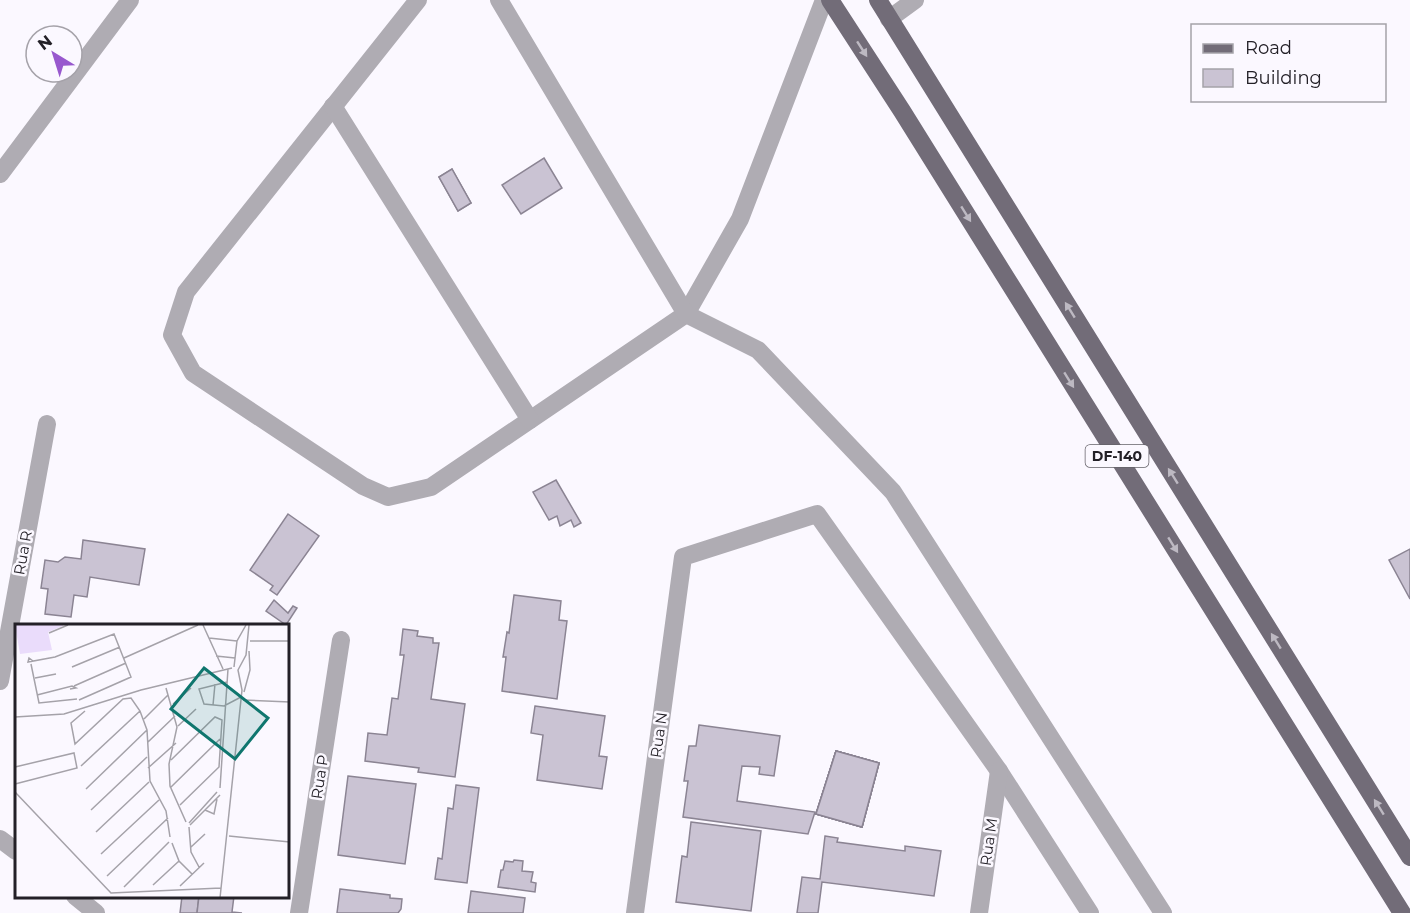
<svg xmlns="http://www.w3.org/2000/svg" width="1410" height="913" viewBox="0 0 1410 913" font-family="Montserrat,sans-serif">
<rect width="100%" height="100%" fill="#fbf8ff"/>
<g fill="#cac3d3" stroke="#8b8493" stroke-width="1.5">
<polygon points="544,158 562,188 521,214 502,185"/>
<polygon points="452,169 471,203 458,211 439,177"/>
<polygon points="452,169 471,203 458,211 439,177"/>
<polygon points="556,480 581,523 574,527 571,520 560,526 557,516 549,520 533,492"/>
<polygon points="288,514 319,536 277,595 270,590 273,586 250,570"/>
<polygon points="83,540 145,549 139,585 90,577 87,597 74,595 71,617 45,614 48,589 41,588 45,560 58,562 65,557 81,559"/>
<polygon points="1410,549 1410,599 1389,560"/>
<polygon points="514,595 561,601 559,620 567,621 557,699 502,691 506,657 503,657 507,632 509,633"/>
<polygon points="274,600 288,613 293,606 297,608 286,625 266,611"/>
<polygon points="403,629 418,631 417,636 433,638 433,643 439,643 431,699 465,704 455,777 418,772 419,768 365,761 368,733 387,735 392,698 398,699 404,655 400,655"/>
<polygon points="535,706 605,716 599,756 607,757 602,789 537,780 543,735 531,733"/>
<polygon points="699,725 780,736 774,776 759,774 760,767 742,766 737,801 815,812 808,834 683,817 688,781 684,781 689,746 696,746"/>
<polygon points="836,751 879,763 862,827 816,814"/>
<polygon points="836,751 879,763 862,827 816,814"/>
<polygon points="836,751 879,763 862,827 816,814"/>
<polygon points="836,751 879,763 862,827 816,814"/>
<polygon points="836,751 879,763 862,827 816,814"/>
<polygon points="348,776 416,784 405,864 338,855"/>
<polygon points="456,785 479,788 467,883 435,879 438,858 442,859 448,808 453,809"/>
<polygon points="691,822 761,831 751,911 676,902 682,856 687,857"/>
<polygon points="825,836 838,838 837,842 905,851 905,846 941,851 934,896 822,882 818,913 797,913 802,877 820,879"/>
<polygon points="514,860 523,861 522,871 533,872 531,882 536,883 535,892 498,887 501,870 503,870 505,861 513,862"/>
<polygon points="340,889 390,895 390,898 402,899 401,909 398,913 337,913"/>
<polygon points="471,891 525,898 523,913 468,913"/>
<polygon points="182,896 199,896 197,913 180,913"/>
<polygon points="199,896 234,896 232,912 242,913 197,913"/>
</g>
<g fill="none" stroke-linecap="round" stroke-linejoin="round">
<g stroke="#afacb3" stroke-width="18">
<polyline points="418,0 186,292 172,335 193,373 363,486 388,497 431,487 686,314 740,219 824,0"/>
<polyline points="499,0 686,314 758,350 893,492 1163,913"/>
<polyline points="889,19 915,0"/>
<polyline points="333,106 530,420"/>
<polyline points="0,174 130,0"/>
<polyline points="0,681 47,424"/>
<polyline points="0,839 16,851"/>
<polyline points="75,896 96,913"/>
<polyline points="299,913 341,640"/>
<polyline points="635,913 683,557 817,514 999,771 1090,913"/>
<polyline points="979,913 999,771"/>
</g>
<g stroke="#726c78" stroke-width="18">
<polyline points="830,0 902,111 1402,913"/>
<polyline points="878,0 1410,857"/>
</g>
</g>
<defs><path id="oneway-solid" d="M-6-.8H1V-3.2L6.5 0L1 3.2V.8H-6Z" transform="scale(1.5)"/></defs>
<g fill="#bdb9c2">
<use href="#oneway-solid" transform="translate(862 49) rotate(57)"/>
<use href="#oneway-solid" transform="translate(966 214) rotate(58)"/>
<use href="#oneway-solid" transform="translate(1070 310) rotate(-122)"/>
<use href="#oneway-solid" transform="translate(1069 380) rotate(58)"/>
<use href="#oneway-solid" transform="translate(1173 476) rotate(-122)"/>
<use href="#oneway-solid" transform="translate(1173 545) rotate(58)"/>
<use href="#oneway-solid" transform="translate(1276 641) rotate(-122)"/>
<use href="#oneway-solid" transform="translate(1379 807) rotate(-122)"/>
</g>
<g text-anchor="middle" stroke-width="5" stroke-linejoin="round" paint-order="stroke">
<rect fill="#fbf8ff" stroke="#646168" stroke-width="1.5" x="1085.5" y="445" width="63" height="22" rx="4.5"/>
<g font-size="14" font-weight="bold" fill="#232027">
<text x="1117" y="461">DF-140</text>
</g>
<g font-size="15" fill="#232027" stroke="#fbf8ff">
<text transform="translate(23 553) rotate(-80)" y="5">Rua R</text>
<text transform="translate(659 735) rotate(-82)" y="5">Rua N</text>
<text transform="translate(320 777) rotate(-81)" y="5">Rua P</text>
<text transform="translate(989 842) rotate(-82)" y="5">Rua M</text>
</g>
</g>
<g transform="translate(15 624)">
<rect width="274" height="274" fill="#fbf8ff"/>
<path d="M 0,1 L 48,1 L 48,2 L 33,8 L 37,26 L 5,30 Z" fill="#eadcfb"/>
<path fill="none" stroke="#a5a2a9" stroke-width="1.5" d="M 188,1 L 208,45M 34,9 L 53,1M 194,14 L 222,17M 235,17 L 275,17M 201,32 L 220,34M 109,34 L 183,1M 18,37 L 14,34 L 13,38 L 40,33 L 99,10 L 116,53 L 64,76M 16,40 L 24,79 L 62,75M 57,43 L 105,23M 219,43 L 222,17 L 231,1M 20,54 L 41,50M 212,58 L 184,65 L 189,80 L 209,82 L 226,73M 59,62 L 111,39M 151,64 L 162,103 L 154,140 L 155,162 L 171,198M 229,68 L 235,46 L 234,27M 22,71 L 57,62 L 61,64 L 55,65M 228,76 L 275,78M 158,80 L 176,64M 198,81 L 200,60M 70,87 L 56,99 L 60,120 L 108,75 L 116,74 L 125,87 L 132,106 L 135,157 L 151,187 L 155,213M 0,93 L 49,90 L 126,66 L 217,44M 129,95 L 153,71M 163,102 L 181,85M 133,118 L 160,92M 156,136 L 200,93 L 207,96 L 204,143 L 165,181M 66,142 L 125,87M 0,143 L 59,129 L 62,144 L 0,160M 133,144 L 161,119M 155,164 L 205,115M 205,164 L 213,45M 71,165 L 132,106M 0,168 L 96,269 L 206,264M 76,186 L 132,133M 190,186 L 199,190 L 202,175M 174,199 L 202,168M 175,201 L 205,171M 174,203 L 176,228 L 184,243M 81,208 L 134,158M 214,212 L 275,218M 157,219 L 164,237 L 177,250M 176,223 L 190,210M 86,230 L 144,176M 92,252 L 153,194M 138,261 L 164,237M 165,262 L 189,239M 109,263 L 154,218M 205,274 L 227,66 L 223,46 L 231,31 L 234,1"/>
<path fill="#0f766e" fill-opacity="0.15" stroke="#0f766e" stroke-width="3" d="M 189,44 L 253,94 L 220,135 L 156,85 Z"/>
<rect width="274" height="274" fill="none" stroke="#232027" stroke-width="3"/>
</g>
<rect x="1191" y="24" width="195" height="78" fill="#fbf8ff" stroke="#a5a2a9" stroke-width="1.5"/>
<rect x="1203" y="44" width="30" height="9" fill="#726c78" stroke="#a5a2a9" stroke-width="1.5"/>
<text x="1245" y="54" font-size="18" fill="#232027">Road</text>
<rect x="1203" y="69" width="30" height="18" fill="#cac3d3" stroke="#a5a2a9" stroke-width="1.5"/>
<text x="1245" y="84" font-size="18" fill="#232027">Building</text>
<g transform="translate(54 54) rotate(322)"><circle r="28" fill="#fbf8ff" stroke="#a5a2a9" stroke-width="1.5"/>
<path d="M0-4.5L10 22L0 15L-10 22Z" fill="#9858ce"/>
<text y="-9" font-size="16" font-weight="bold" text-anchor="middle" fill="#232027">N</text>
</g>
</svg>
